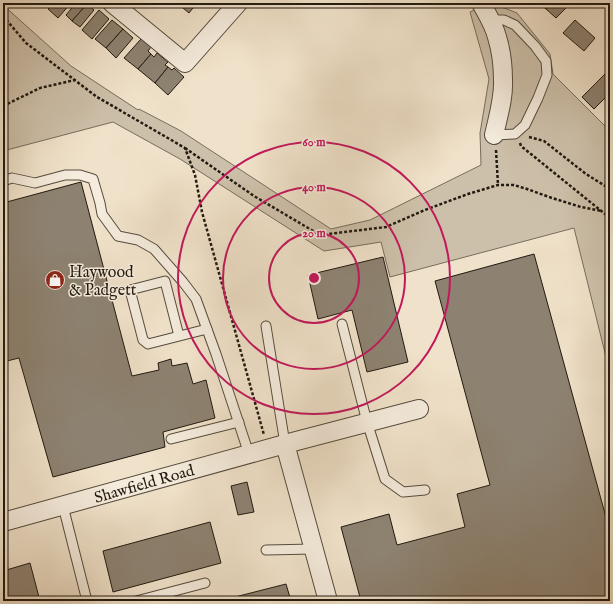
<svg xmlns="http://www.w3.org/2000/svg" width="613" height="604" viewBox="0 0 613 604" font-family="'IM FELL English',serif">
<rect width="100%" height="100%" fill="#f0e2ca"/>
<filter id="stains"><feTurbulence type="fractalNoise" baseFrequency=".005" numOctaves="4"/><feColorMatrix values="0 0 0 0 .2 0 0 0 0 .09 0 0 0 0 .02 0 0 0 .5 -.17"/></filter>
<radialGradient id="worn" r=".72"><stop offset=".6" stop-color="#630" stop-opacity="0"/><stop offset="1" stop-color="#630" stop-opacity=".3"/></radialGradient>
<polygon fill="#cdc0aa" stroke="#776d5d" points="490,3 492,3 517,13 550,54 553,74 610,131 610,373 574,228 390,277 381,242 324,251 180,159 113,122 3,151 3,5 71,66 138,110 139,109 181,131 331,229 370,220 481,165 480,133 489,79 470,12"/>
<g fill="#8d8271" stroke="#211a10">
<polygon points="53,3 71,3 58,18 48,9"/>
<polygon points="76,3 86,3 87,4 72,21 66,15"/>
<polygon points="177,3 197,3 189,13"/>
<polygon points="539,3 552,3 546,9"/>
<polygon points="552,3 565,3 568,6 556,18 546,9"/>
<polygon points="87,4 94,10 80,27 72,21"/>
<polygon points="99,10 109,19 92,39 82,30"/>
<polygon points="112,20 123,29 106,48 95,39"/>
<polygon points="575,20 595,38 584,51 563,33"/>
<polygon points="123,29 133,38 116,58 106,48"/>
<polygon points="141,39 151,47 148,51 151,54 138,69 124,58"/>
<polygon points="157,53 168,62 165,65 168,67 155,83 138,69 151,54 154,57"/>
<polygon points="168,67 172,70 174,68 184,77 168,95 155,83"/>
<polygon points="610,69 610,93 594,109 582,97"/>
<polygon points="81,182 132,376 159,370 158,363 171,359 172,366 187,363 193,384 206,380 215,418 163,432 165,447 53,477 19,358 3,362 3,203"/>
<polygon points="534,254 610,532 610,601 361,601 341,527 389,514 397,545 465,527 457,494 490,485 435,281"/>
<polygon points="383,257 408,362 367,372 352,310 318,319 308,275"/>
<polygon points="247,482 254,512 238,515 231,486"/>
<polygon points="210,522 221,563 113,592 103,551"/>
<polygon points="30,563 40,601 3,601 3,571"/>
<polygon points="286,584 291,601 232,601 231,598"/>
</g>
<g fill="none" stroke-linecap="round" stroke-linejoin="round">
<defs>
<g id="service">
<polyline points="490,20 504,20 515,25 535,46 546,61 547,75 538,98 525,125 515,134 494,135"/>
<polyline points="3,181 12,178 35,183 65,175 80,175 93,179 100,203 102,214 118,236 138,240 154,249 183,282 196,299 216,354 249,454"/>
<polyline points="342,324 367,422 385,479 403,492 425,490"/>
<polyline points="266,326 285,444"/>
<polyline points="179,336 165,281 130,290 143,340 148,344 207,329"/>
<polyline points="171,439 239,422"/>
<polyline points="63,506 87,601"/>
<polyline points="266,550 314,549"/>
<polyline points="136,601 205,583"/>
</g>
<g id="minor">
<polyline points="112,3 185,63 238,3"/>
<path d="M 481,3 C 487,14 494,25 497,37 C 501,50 503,66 503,80 C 504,98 498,117 494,135"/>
<polyline points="285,444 328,601"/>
<polyline points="3,522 285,444 419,409"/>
</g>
</defs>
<use href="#service" stroke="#554c3e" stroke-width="11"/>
<use href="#minor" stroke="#554c3e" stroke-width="20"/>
<g stroke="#211a10" stroke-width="2.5" stroke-dasharray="3 2" stroke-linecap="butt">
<polyline points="3,16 26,43 97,97 185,148 195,175 202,212 264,435"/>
<polyline points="3,106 40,88 75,80"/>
<polyline points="529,137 544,141 586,174 610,189"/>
<polyline points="520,143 521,146 610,218"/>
<polyline points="185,148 254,196 320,235 386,227 425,210 468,194 498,185 514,185 527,189 552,198 581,207 602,211"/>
<polyline points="496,150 498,185"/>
</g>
<use href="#service" stroke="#f5ecdd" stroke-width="9"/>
<use href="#minor" stroke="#f5ecdd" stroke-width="18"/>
</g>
<g fill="none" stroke="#c2185b" stroke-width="2">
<circle cx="314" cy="278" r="45"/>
<circle cx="314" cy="278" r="91"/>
<circle cx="314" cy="278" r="136"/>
</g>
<defs>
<symbol id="shop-disc" viewBox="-11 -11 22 22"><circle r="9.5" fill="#8f2418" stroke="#f5ecdd"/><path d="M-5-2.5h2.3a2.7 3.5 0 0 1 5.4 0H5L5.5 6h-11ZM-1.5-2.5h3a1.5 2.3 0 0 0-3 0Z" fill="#fff"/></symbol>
</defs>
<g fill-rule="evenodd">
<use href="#shop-disc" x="44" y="269" width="22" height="22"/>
</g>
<g text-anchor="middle" stroke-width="3" stroke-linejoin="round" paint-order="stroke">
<g font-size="16" fill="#211a10" stroke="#f5ecdd" text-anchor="start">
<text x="69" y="277">Haywood<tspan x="69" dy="18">&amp; Padgett</tspan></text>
</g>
<g font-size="16" fill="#211a10" stroke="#f5ecdd">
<text transform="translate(144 483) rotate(-16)" y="6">Shawfield Road</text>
</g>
</g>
<circle cx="314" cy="278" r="6" fill="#c2185b" stroke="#f5ecdd" stroke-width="2"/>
<g font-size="12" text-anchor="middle" font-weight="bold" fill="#c2185b" stroke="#f5ecdd" stroke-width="3" stroke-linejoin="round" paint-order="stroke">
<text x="314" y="146">60 m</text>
<text x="314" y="191">40 m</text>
<text x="314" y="237">20 m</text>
</g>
<rect width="613" height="604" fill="none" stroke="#f0e2ca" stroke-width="16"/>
<rect x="4" y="4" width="605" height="596" fill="none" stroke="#211a10" stroke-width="2"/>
<rect x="8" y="8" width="597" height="588" fill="none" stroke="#211a10"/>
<rect width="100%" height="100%" filter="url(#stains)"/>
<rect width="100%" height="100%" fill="url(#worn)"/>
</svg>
